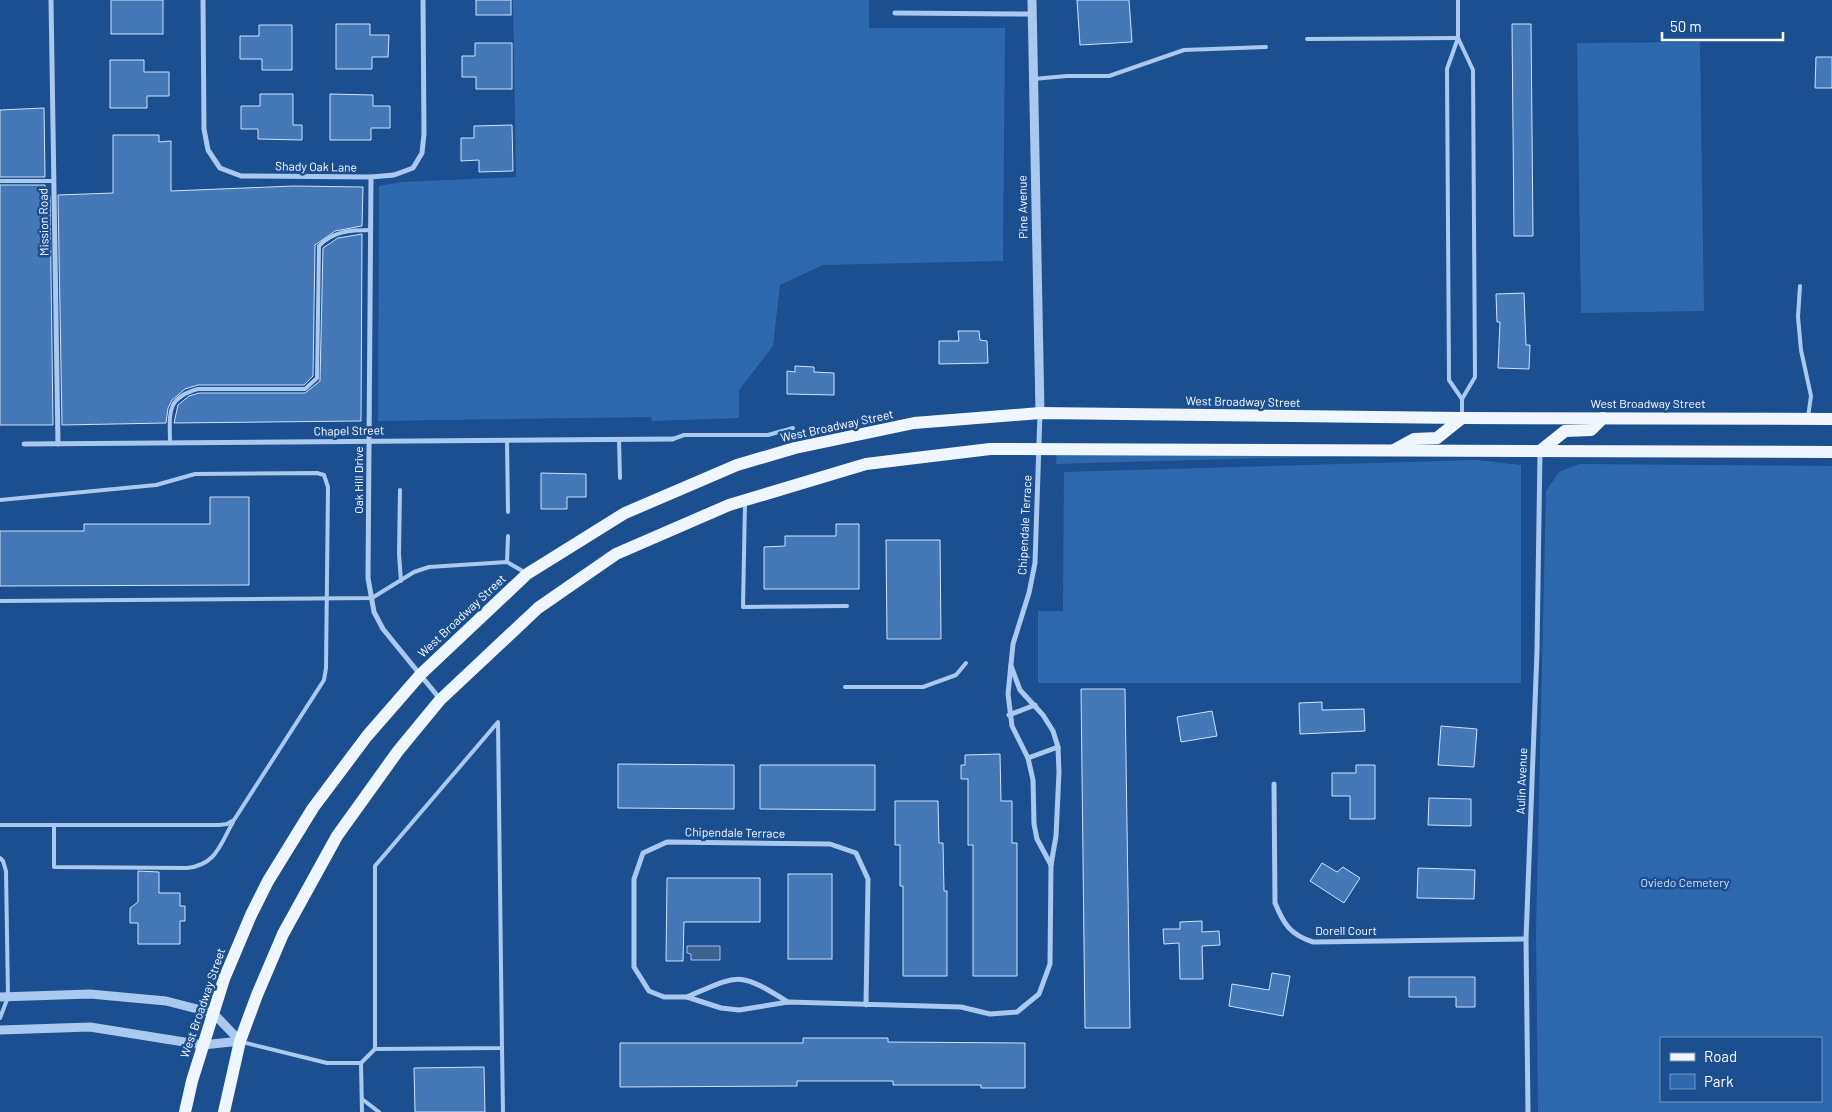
<svg xmlns="http://www.w3.org/2000/svg" width="1832" height="1112" viewBox="0 0 1832 1112" font-family="Barlow,sans-serif">
<rect width="100%" height="100%" fill="#1b4f8f"/>
<g fill="#2e69ad" fill-rule="evenodd">
<polygon points="513,0 869,0 869,28 1005,28 1003,261 823,265 780,285 773,346 739,390 739,418 652,421 651,417 378,421 379,186 402,182 516,177"/>
<polygon points="1700,42 1704,311 1581,313 1577,43"/>
<polygon points="1520,446 1520,457 1477,452 1056,464 1057,447"/>
<polygon points="1477,460 1521,465 1521,683 1038,683 1038,611 1063,611 1064,472"/>
<path d="M 1579,464 L 1832,466 L 1832,1112 L 1538,1112 L 1536,930 L 1546,491 L 1559,472 ZM 1661,1038 L 1821,1038 L 1821,1101 L 1661,1101 Z"/>
</g>
<polygon fill="#3c6290" stroke="#9cc4f0" points="687,946 720,946 720,960 691,960 691,954 687,953"/>
<g fill="#4478b7" stroke="#cfe3fa">
<rect x="111" y="0" width="52" height="34"/>
<rect x="476" y="0" width="35" height="15"/>
<polygon points="1077,0 1129,0 1132,42 1080,45"/>
<polygon points="336,24 370,24 370,35 389,35 388,57 372,57 372,69 336,69"/>
<polygon points="1512,24 1531,24 1533,236 1514,236"/>
<polygon points="259,25 292,25 292,70 262,70 262,59 240,59 240,36 259,36"/>
<polygon points="475,43 512,43 512,89 476,89 476,77 462,77 462,56 475,56"/>
<polygon points="1816,57 1832,57 1832,88 1815,88"/>
<polygon points="110,60 144,60 144,72 169,72 169,96 147,96 147,108 110,108"/>
<polygon points="260,94 293,94 293,125 302,125 302,140 258,139 258,129 241,129 241,106 260,106"/>
<polygon points="330,94 373,95 373,106 390,106 390,128 371,128 371,140 330,140"/>
<polygon points="44,108 45,177 0,177 0,110"/>
<polygon points="512,125 513,171 479,172 479,160 461,161 461,138 474,138 474,126"/>
<polygon points="113,135 159,135 159,142 171,141 171,191 294,186 363,187 362,226 335,231 315,245 313,376 304,385 198,385 185,389 172,400 168,408 166,423 62,425 58,195 113,193"/>
<polygon points="0,185 45,185 46,196 50,196 53,425 0,425"/>
<polygon points="362,234 361,421 174,423 178,405 189,396 199,393 305,393 320,381 323,248 338,238"/>
<polygon points="1524,293 1526,345 1530,345 1529,369 1498,368 1500,322 1497,322 1496,294"/>
<polygon points="958,331 979,331 980,340 987,341 988,363 939,364 939,341 959,341"/>
<polygon points="795,366 814,367 814,372 834,373 834,395 787,394 787,371 795,372"/>
<polygon points="541,473 586,474 586,497 567,497 567,509 541,509"/>
<polygon points="210,497 249,497 249,585 0,586 0,531 84,531 84,524 210,524"/>
<polygon points="836,524 859,524 859,589 764,589 764,547 785,546 785,536 836,536"/>
<polygon points="886,540 940,540 941,639 887,639"/>
<polygon points="1081,689 1125,689 1130,1028 1085,1028"/>
<polygon points="1322,702 1322,710 1364,709 1365,731 1300,734 1299,703"/>
<polygon points="1212,711 1217,736 1181,742 1177,717"/>
<polygon points="1441,726 1477,729 1474,767 1438,765"/>
<polygon points="1000,754 1001,801 1012,801 1012,843 1017,843 1017,976 973,976 973,845 968,845 968,779 961,779 961,765 965,765 965,755"/>
<polygon points="618,764 734,765 734,809 618,808"/>
<polygon points="760,765 875,765 875,810 760,809"/>
<polygon points="1356,765 1375,765 1375,819 1350,819 1350,796 1332,796 1332,773 1356,773"/>
<polygon points="1429,798 1471,799 1471,826 1428,825"/>
<polygon points="895,801 938,801 939,843 943,843 944,891 947,891 947,976 903,976 903,886 900,886 900,845 895,845"/>
<polygon points="1322,863 1337,872 1343,867 1360,878 1344,903 1310,881"/>
<polygon points="1418,868 1475,870 1474,899 1417,898"/>
<polygon points="138,871 159,872 159,893 180,893 180,906 185,906 185,921 180,921 180,944 138,944 138,923 130,923 130,908 138,902"/>
<rect x="788" y="874" width="44" height="85"/>
<polygon points="667,878 760,878 760,922 684,922 683,961 666,961"/>
<polygon points="1202,921 1202,932 1219,931 1220,945 1202,946 1203,979 1180,979 1179,943 1164,944 1163,929 1180,929 1180,922"/>
<polygon points="1272,973 1290,976 1283,1016 1229,1006 1232,984 1269,990"/>
<polygon points="1409,977 1475,977 1475,1007 1456,1007 1456,997 1409,997"/>
<polygon points="803,1038 888,1038 888,1042 1025,1043 1025,1088 981,1088 981,1085 893,1085 893,1081 797,1081 797,1086 620,1087 620,1043 803,1043"/>
<polygon points="484,1067 485,1112 415,1112 414,1068"/>
</g>
<g fill="none" stroke-linecap="round" stroke-linejoin="round">
<g stroke="#a9c9ee" stroke-width="4">
<polyline points="1458,0 1458,38 1447,69 1449,380 1462,399"/>
<polyline points="1458,38 1473,70 1475,377 1462,399 1462,417"/>
<polyline points="1307,39 1458,38"/>
<polyline points="1033,79 1067,76 1109,76 1184,50 1266,47"/>
<polyline points="0,181 54,181"/>
<polyline points="1800,286 1798,317 1801,350 1811,396 1808,417"/>
<polyline points="619,439 620,478"/>
<polyline points="673,439 684,435 768,435 793,428"/>
<polyline points="507,440 508,512"/>
<path d="M 170,443 C 170,414 165,398 198,389 L 305,389 L 317,378 L 319,246 C 333,231 351,230 371,230"/>
<polyline points="400,490 399,554 401,581"/>
<polyline points="0,500 156,485 195,474 317,473 324,475 328,487 326,668 324,680 234,820 227,824 219,825 0,825"/>
<polyline points="745,502 743,607 847,606"/>
<polyline points="507,562 508,536"/>
<polyline points="0,601 372,598 414,572 429,567 507,562 526,573"/>
<polyline points="845,687 923,687 956,675 966,663"/>
<path d="M 54,825 L 54,867 L 187,868 C 216,865 220,845 233,822"/>
<polyline points="0,858 3,861 6,871 8,997 0,1018"/>
<polyline points="242,1042 327,1063 361,1063 362,1112"/>
<polyline points="502,1048 503,1112"/>
<polyline points="361,1063 375,1049 502,1048 498,722 375,866 375,1049"/>
<polyline points="362,1099 379,1112"/>
</g>
<g stroke="#a9c9ee" stroke-width="5">
<polyline points="51,0 58,444"/>
<polyline points="203,0 204,129 208,150 220,168 241,176 371,177 394,175 413,168 422,153 424,134 423,0"/>
<polyline points="895,13 1032,14"/>
<polyline points="371,177 368,578 374,612 383,629 440,699"/>
<polyline points="1040,413 1035,563 1029,593 1013,644 1008,694 1012,726 1028,758 1033,780 1034,824 1037,839 1051,865"/>
<polyline points="24,444 673,439"/>
<polyline points="1009,715 1035,705"/>
<polyline points="1028,758 1058,747"/>
<path d="M 1274,784 L 1275,903 C 1284,925 1291,935 1313,942 L 1526,939"/>
<path d="M 687,997 C 740,974 738,971 788,1002"/>
<polyline points="866,1005 868,879 856,853 830,844 667,842 643,853 634,879 634,967 649,991 664,997 687,997 721,1008 739,1010 788,1002 961,1007 990,1014 1017,1012 1039,994 1050,964 1051,865 1056,836 1059,772 1058,747 1053,731 1043,715 1020,690 1011,666"/>
<polyline points="1528,1112 1526,939 1537,651 1540,451"/>
</g>
<g stroke="#a9c9ee" stroke-width="9">
<polyline points="1032,0 1040,413"/>
<polyline points="0,997 90,994 166,1001 213,1013 240,1041"/>
<polyline points="0,1030 90,1027 203,1045 240,1041"/>
</g>
<g stroke="#f0f6ff" stroke-width="12">
<polyline points="1394,450 1414,439 1437,438 1462,418"/>
<polyline points="1540,451 1565,431 1591,430 1603,418"/>
<polyline points="185,1112 192,1081 224,979 251,915 268,881 313,808 367,736 421,674 527,574 625,513 737,465 795,448 914,423 1040,413 1462,418 1832,419"/>
<polyline points="224,1112 240,1041 257,995 283,934 337,836 398,751 440,700 538,608 616,554 729,505 866,464 990,449 1832,452"/>
</g>
</g>
<g text-anchor="middle" stroke-width="5" stroke-linejoin="round" paint-order="stroke">
<g font-size="12" fill="#fff" stroke="#1b4f8f">
<text transform="translate(316 167) rotate(1)" y="4">Shady Oak Lane</text>
<text transform="translate(1023 207) rotate(-91)" y="4">Pine Avenue</text>
<text transform="translate(44 222) rotate(-91)" y="4">Mission Road</text>
<text transform="translate(1243 402) rotate(1)" y="4">West Broadway Street</text>
<text x="1648" y="408">West Broadway Street</text>
<text transform="translate(837 426) rotate(-12)" y="4">West Broadway Street</text>
<text transform="translate(349 431) rotate(-1)" y="4">Chapel Street</text>
<text transform="translate(359 480) rotate(-90)" y="4">Oak Hill Drive</text>
<text transform="translate(1025 525) rotate(-87)" y="4">Chipendale Terrace</text>
<text transform="translate(462 616) rotate(-43)" y="4">West Broadway Street</text>
<text transform="translate(1522 781) rotate(-88)" y="4">Aulin Avenue</text>
<text transform="translate(735 833) rotate(1)" y="4">Chipendale Terrace</text>
<text x="1346" y="935">Dorell Court</text>
<text transform="translate(203 1003) rotate(-71)" y="4">West Broadway Street</text>
</g>
<g font-size="12" fill="#cfe3fa" stroke="#1b4f8f">
<text x="1685" y="887">Oviedo Cemetery</text>
</g>
</g>
<rect x="1660" y="1037" width="162" height="65" fill="#1b4f8f" stroke="#7695bc"/>
<rect x="1670" y="1053" width="25" height="8" fill="#f0f6ff" stroke="#7695bc"/>
<text x="1704" y="1062" font-size="15" fill="#ffffff">Road</text>
<rect x="1670" y="1074" width="25" height="15" fill="#2e69ad" stroke="#7695bc"/>
<text x="1704" y="1087" font-size="15" fill="#ffffff">Park</text>
<path d="M1662 32v8h121v-8" fill="none" stroke="#ffffff" stroke-width="2.5"/>
<text x="1670" y="32" font-size="15" fill="#ffffff" stroke="#1b4f8f" stroke-width="4" paint-order="stroke">50 m</text>
</svg>
